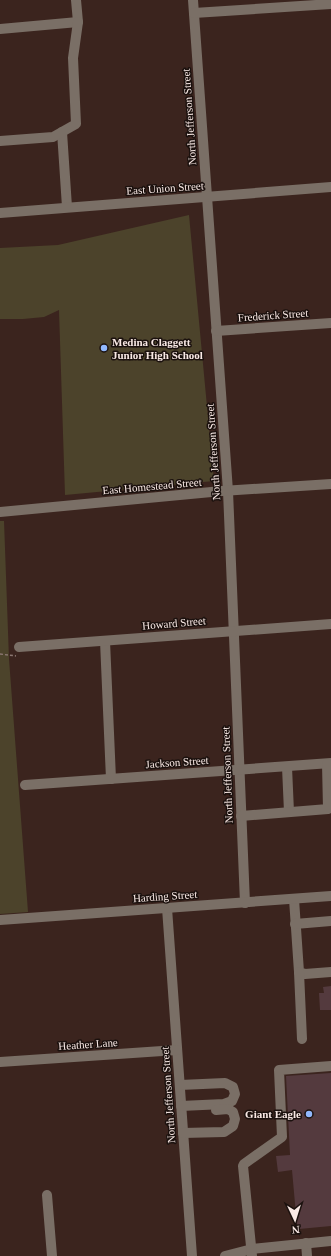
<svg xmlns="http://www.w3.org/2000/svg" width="331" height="1256" viewBox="0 0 331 1256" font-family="Georgia,serif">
<rect width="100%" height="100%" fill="#3b241e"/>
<g fill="#4c432b">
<polygon points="189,215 214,481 65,495 59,310 44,317 23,319 0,319 0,248 58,245"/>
<polygon points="0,521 4,521 9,659 28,912 0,914"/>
</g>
<g fill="#543a3e">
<polygon points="331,986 331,1010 320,1010 319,993 324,993 323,987"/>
<polygon points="331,1073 331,1226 299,1229 297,1226 292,1170 278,1172 276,1156 290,1155 286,1076"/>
</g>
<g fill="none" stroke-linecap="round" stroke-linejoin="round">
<polyline stroke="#8b7772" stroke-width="1.5" stroke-dasharray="3 2" stroke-linecap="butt" points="0,654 16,656"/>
<g stroke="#7a6f66" stroke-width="10">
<polyline points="193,0 228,491 245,903"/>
<polyline points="194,13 331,4"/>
<polyline points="0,29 78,22 76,0"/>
<polyline points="62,132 67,207"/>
<polyline points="0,141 53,137 76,124 73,58 78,22"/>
<polyline points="0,213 331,187"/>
<polyline points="216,331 331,323"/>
<polyline points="0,512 222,491 331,484"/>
<polyline points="105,641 111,779"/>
<polyline points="19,647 331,624"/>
<polyline points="287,767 289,812"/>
<polyline points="25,785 331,763"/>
<polyline points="241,816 328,809 327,764"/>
<polyline points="294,899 299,972 305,974 331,972"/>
<polyline points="167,908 192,1256"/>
<polyline points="0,920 331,896"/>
<polyline points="295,924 331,921"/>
<polyline points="299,972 302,1039"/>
<polyline points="0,1062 177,1050"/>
<polyline points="180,1085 225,1083 233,1087 235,1094 232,1101 224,1104 181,1106"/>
<polyline points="183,1133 224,1132 233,1126 235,1119 233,1112 228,1109 216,1110"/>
<polyline points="47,1195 52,1256"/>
<polyline points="306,1243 307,1256"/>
<polyline points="225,1256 252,1249 331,1241"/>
<polyline points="252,1256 243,1166 244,1164 282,1137 279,1070 331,1066"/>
</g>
</g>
<g fill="#91b8fd" stroke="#1b110e" stroke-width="1.5">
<circle cx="104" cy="348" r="4"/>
<circle cx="309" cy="1114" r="4"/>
</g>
<g text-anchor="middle" stroke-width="3" stroke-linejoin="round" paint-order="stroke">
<g font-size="11" fill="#faeae6" stroke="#1b110e">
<text transform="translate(189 117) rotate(-94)" y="4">North Jefferson Street</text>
<text transform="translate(165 188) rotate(-4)" y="4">East Union Street</text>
<text transform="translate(273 315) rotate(-4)" y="4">Frederick Street</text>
<text transform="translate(213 452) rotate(-94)" y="4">North Jefferson Street</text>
<text transform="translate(152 486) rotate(-5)" y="4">East Homestead Street</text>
<text transform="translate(174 623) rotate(-5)" y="4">Howard Street</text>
<text transform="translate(177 762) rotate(-4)" y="4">Jackson Street</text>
<text transform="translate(227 775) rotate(-92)" y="4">North Jefferson Street</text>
<text transform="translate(165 896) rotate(-4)" y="4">Harding Street</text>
<text transform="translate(88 1044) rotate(-4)" y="4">Heather Lane</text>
<text transform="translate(168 1095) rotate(-94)" y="4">North Jefferson Street</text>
</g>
<g font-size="11" font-weight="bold" fill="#faeae6" stroke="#1b110e" text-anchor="start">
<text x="112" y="346">Medina Claggett<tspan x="112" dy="13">Junior High School</tspan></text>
<text x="301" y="1118" text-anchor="end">Giant Eagle</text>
</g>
</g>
<g transform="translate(295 1220) rotate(176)" stroke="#1b110e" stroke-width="3" paint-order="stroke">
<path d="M0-3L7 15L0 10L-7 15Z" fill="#faeae6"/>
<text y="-6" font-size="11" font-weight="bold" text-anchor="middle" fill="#faeae6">N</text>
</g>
</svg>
